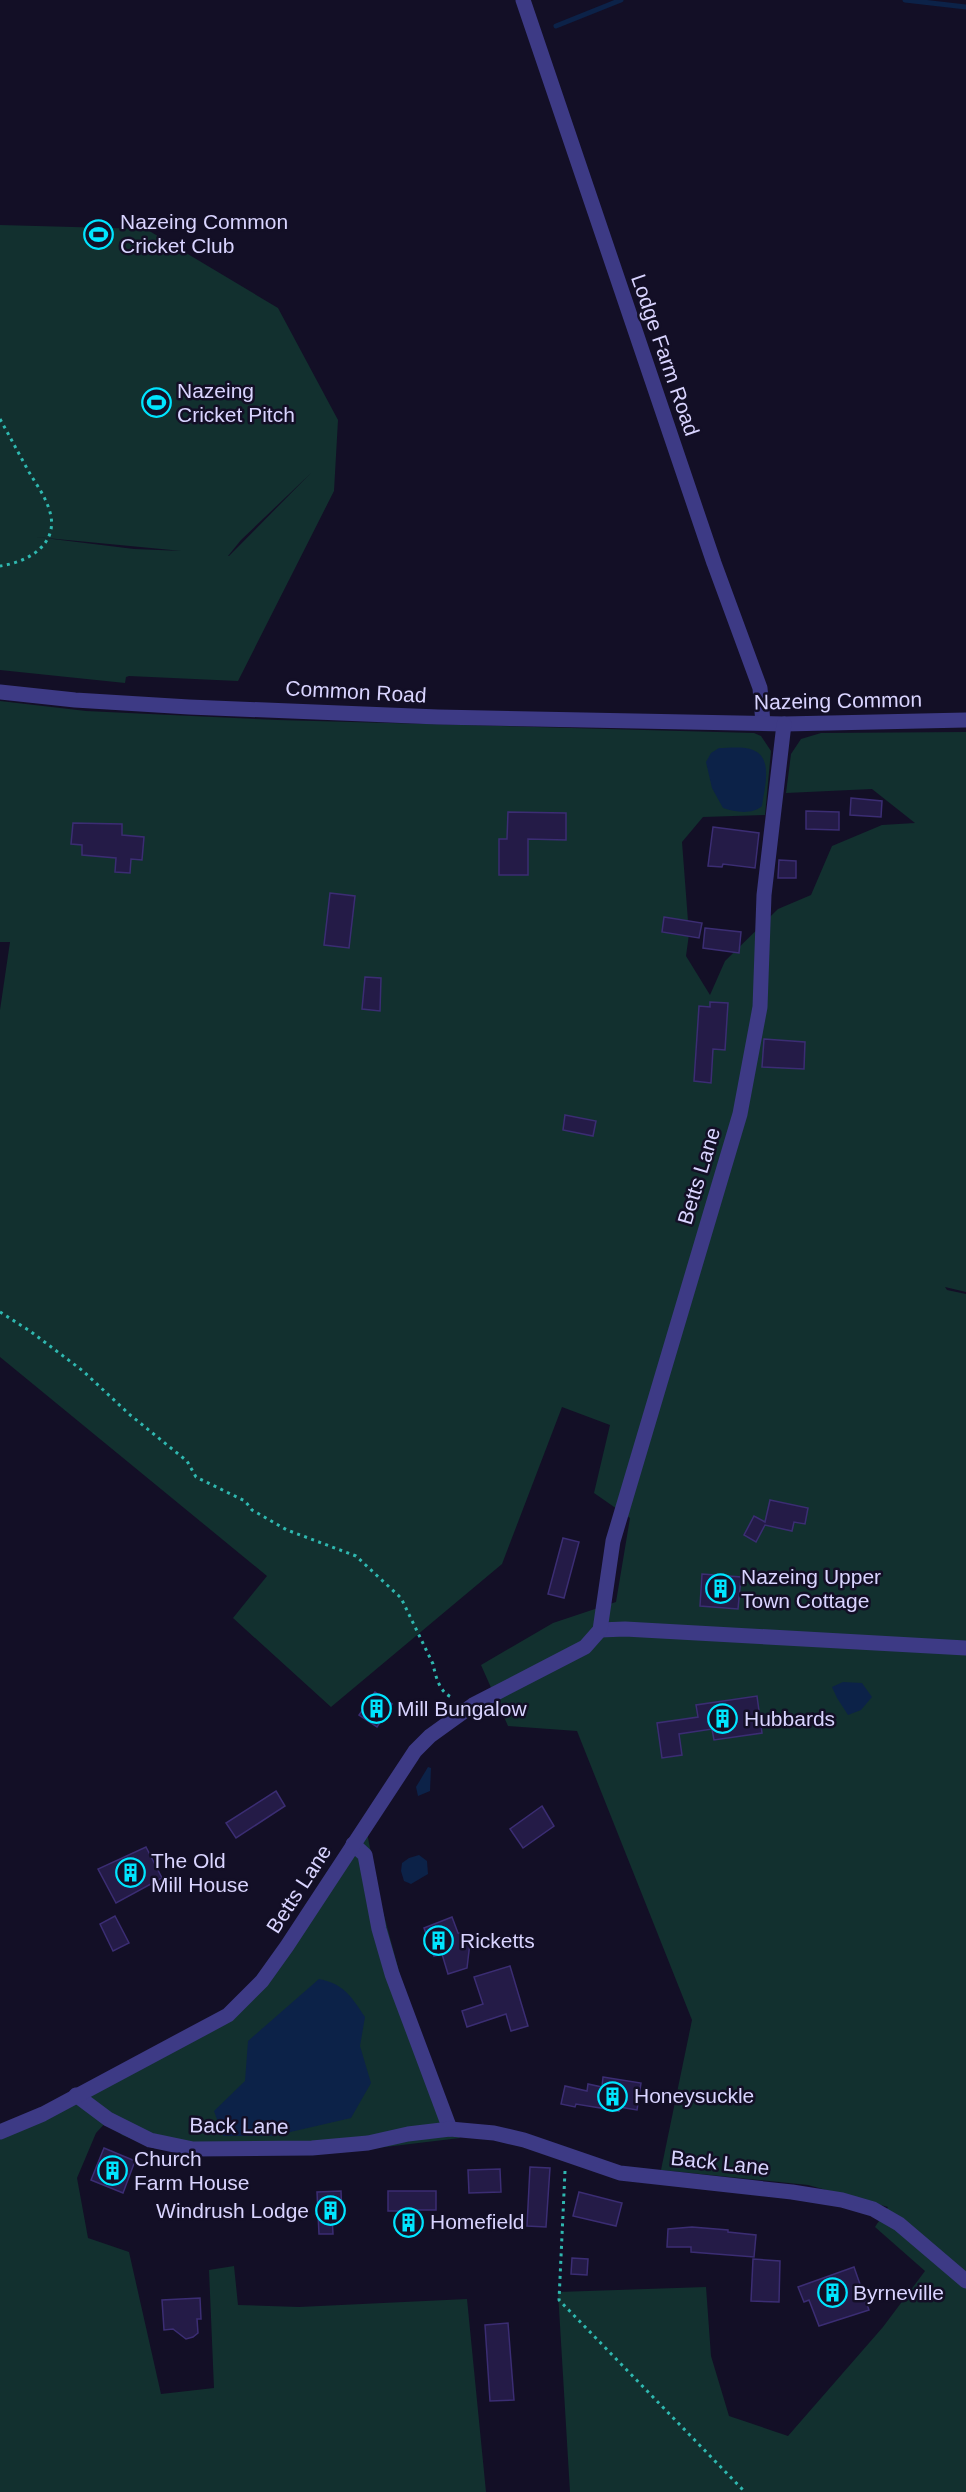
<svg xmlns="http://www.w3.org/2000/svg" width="966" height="2492" viewBox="0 0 966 2492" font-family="Arial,sans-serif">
<rect width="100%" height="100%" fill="#130f26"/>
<g fill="#12302f" fill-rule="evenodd">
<path d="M 0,225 L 146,229 L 278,308 L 338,420 L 334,491 L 238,681 L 129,676 L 126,677 L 125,683 L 0,670 ZM 311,473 L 229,556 L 228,556 L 241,540 ZM 36,537 L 182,551 L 183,551 L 134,549 Z"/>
<polygon points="0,701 86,711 278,720 754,733 761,736 771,751 765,815 703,817 682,842 689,934 686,956 710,995 725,961 778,909 811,895 832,846 882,825 915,823 872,789 786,793 791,754 801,739 821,733 966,732 966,1292 945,1287 947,1290 966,1294 966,2492 570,2492 558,2292 706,2287 711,2356 729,2416 788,2436 883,2327 925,2271 875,2227 888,2207 808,2185 661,2170 692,2020 577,1731 508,1726 481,1665 553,1623 616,1602 630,1518 594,1493 610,1425 562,1407 502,1564 331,1707 233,1618 267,1576 0,1357 0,1010 10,942 0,942"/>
<polygon points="366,1828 382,1908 403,1986 460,2138 360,2150 153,2147 122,2135 108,2120 96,2133 77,2178 88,2238 129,2252 161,2394 214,2388 209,2270 234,2266 238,2305 299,2307 467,2299 486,2492 0,2492 0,2132 228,2015"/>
</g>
<g fill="#0c2248">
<path d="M 719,748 C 729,748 744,746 753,750 C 774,758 764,789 762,806 C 752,815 735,812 723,808 L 712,788 L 706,762 L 711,753 Z"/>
<polygon points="843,1682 862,1683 872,1697 861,1710 848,1715 837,1698 832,1687"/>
<polygon points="428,1767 431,1768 430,1791 418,1796 416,1787"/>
<polygon points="419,1855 427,1861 428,1874 411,1884 404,1881 401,1871 402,1863 409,1858"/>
<path d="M 319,1979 C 344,1984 351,1996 365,2017 L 360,2046 L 371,2083 L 351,2118 L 273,2136 L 223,2136 L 214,2111 L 245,2081 L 248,2041 Z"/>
</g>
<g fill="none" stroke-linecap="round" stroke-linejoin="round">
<g stroke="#0c2248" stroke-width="5">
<polyline points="905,0 966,7"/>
<polyline points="556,26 621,0"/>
</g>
</g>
<g fill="#241b47" stroke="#3b2d73" stroke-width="1.5">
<polygon points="851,798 882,801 881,817 850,815"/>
<polygon points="806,811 839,812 839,830 806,829"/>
<polygon points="508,812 566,813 566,840 528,839 528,875 499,875 499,839 507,839"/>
<polygon points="73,823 122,824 122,835 144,837 142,860 131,859 130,873 115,872 116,858 82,855 82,845 71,844"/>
<polygon points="713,827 759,833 755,868 723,864 722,867 708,866"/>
<polygon points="779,860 796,861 796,878 778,878"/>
<polygon points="330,893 355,896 349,948 324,945"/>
<polygon points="664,917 702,923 699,938 662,932"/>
<polygon points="705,928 741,932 739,953 703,948"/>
<polygon points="365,977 381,978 380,1011 362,1009"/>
<polygon points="710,1002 728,1003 725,1050 713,1049 711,1083 694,1081 699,1006 710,1007"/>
<polygon points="764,1039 805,1042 804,1069 762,1067"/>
<polygon points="565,1115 596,1121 593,1136 563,1130"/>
<polygon points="770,1500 808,1508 805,1524 794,1522 792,1531 765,1525 756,1542 744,1535 754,1516 765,1522"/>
<polygon points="563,1538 579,1542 564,1598 548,1594"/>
<polygon points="702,1574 741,1577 738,1609 700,1606"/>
<polygon points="375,1692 392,1704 377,1727 359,1715"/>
<polygon points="757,1696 762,1733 714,1740 712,1729 679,1734 682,1755 662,1758 657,1723 698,1717 696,1705"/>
<polygon points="276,1791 285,1806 236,1838 226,1823"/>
<polygon points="542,1806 554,1826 523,1848 510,1829"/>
<polygon points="146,1847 162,1878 116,1903 98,1869"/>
<polygon points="115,1916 129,1943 113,1951 100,1924"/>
<polygon points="452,1917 458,1933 471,1934 467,1968 448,1974 442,1954 434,1956 424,1928"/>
<polygon points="510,1966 528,2026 511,2031 506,2014 467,2027 462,2011 483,2004 474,1977"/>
<polygon points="603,2077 641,2083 637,2110 619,2107 619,2111 576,2104 575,2107 561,2104 565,2086 587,2091 588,2084 602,2087"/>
<polygon points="104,2148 135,2161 123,2193 91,2180"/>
<polygon points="530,2167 550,2168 546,2227 527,2226"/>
<polygon points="500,2169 501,2192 469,2193 468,2170"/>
<polygon points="341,2191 342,2216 332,2216 333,2234 319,2234 317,2192"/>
<polygon points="388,2191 436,2191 436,2210 417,2210 417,2233 401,2233 401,2211 388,2211"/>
<polygon points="579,2192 622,2203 616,2226 573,2216"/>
<polygon points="692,2227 728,2230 728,2232 756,2235 754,2257 691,2252 691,2247 667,2247 668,2229"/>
<polygon points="572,2258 588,2259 587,2275 571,2274"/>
<polygon points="753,2259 780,2261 779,2302 751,2301"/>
<polygon points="854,2267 869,2310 819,2326 809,2300 804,2302 798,2287"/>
<polygon points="200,2298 201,2319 197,2319 198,2333 193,2337 186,2339 173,2329 164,2330 162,2300"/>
<polygon points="508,2323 514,2400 490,2401 485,2325"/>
</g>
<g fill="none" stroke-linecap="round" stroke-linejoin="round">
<g stroke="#2fb8b0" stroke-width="3" stroke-dasharray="3 4.5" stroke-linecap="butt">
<path d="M 0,419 C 10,437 19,454 29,472 C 36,484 45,496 49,509 C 61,543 29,562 0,566"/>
<path d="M 0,1312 L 30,1331 L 83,1371 L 129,1414 L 187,1461 L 196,1477 L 245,1501 L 252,1510 L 287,1530 L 356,1556 L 401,1598 L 433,1664 C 436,1678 440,1694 454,1698"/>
<polyline points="565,2171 559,2300 745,2492"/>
</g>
<g stroke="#3d3a85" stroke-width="15">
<polyline points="523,0 714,563 760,688 763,723"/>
<polyline points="0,692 75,700 189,707 438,717 784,724 966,720"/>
<polyline points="600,1630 625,1629 966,1648"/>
<polyline points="353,1844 365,1855 379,1929 392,1974 450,2129"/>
<polyline points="76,2095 108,2119 150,2140 193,2149 312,2148 368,2143 408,2134 450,2129 494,2133 524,2140 620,2173 792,2192 842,2200 873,2209 899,2224 966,2281"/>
<polyline points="0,2132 43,2114 228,2015 262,1981 287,1946 415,1751 430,1736 473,1705 585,1647 600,1630 613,1541 740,1114 760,1007 764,895 784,724"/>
</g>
</g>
<defs>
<symbol id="stadium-ring" viewBox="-11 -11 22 22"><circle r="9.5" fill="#130f26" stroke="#00e5ff" stroke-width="1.5"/><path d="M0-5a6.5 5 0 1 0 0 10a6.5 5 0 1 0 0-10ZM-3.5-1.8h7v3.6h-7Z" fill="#00e5ff"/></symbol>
<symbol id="building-ring" viewBox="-11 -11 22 22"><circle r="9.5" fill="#130f26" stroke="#00e5ff" stroke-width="1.5"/><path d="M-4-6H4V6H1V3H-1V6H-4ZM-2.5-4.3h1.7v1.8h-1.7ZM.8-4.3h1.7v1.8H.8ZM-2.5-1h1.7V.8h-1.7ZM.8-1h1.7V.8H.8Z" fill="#00e5ff"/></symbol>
</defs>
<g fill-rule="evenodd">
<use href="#stadium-ring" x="82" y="218" width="33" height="33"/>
<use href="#stadium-ring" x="140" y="386" width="33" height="33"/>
<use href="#building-ring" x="704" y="1572" width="33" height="33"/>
<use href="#building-ring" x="360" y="1692" width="33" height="33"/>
<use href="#building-ring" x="706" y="1702" width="33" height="33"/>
<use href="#building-ring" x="114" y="1856" width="33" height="33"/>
<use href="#building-ring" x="422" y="1924" width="33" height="33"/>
<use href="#building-ring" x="596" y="2080" width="33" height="33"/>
<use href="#building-ring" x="96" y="2154" width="33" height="33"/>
<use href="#building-ring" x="314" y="2194" width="33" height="33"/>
<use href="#building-ring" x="392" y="2206" width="33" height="33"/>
<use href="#building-ring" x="816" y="2276" width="33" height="33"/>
</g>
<g text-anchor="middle" stroke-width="5" stroke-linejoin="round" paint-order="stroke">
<g font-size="21" fill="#d9d4ff" stroke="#130f26" text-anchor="start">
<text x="120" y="229">Nazeing Common<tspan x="120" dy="24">Cricket Club</tspan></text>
<text x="177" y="398">Nazeing<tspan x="177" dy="24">Cricket Pitch</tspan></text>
<text x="741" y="1584">Nazeing Upper<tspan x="741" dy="24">Town Cottage</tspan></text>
<text x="397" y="1716">Mill Bungalow</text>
<text x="744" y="1726">Hubbards</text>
<text x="151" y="1868">The Old<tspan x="151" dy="24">Mill House</tspan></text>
<text x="460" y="1948">Ricketts</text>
<text x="634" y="2103">Honeysuckle</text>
<text x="134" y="2166">Church<tspan x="134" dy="24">Farm House</tspan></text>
<text x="309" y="2218" text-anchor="end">Windrush Lodge</text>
<text x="430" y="2229">Homefield</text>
<text x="853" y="2300">Byrneville</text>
</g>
<g font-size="21" fill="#d9d4ff" stroke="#130f26">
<text transform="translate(665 355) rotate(71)" y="7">Lodge Farm Road</text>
<text transform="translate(356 692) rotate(3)" y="7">Common Road</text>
<text transform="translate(838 701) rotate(-1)" y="7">Nazeing Common</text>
<text transform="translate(699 1176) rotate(-73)" y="7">Betts Lane</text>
<text transform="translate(299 1889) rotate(-57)" y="7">Betts Lane</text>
<text transform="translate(239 2126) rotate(1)" y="7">Back Lane</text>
<text transform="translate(720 2163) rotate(6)" y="7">Back Lane</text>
</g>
</g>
</svg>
